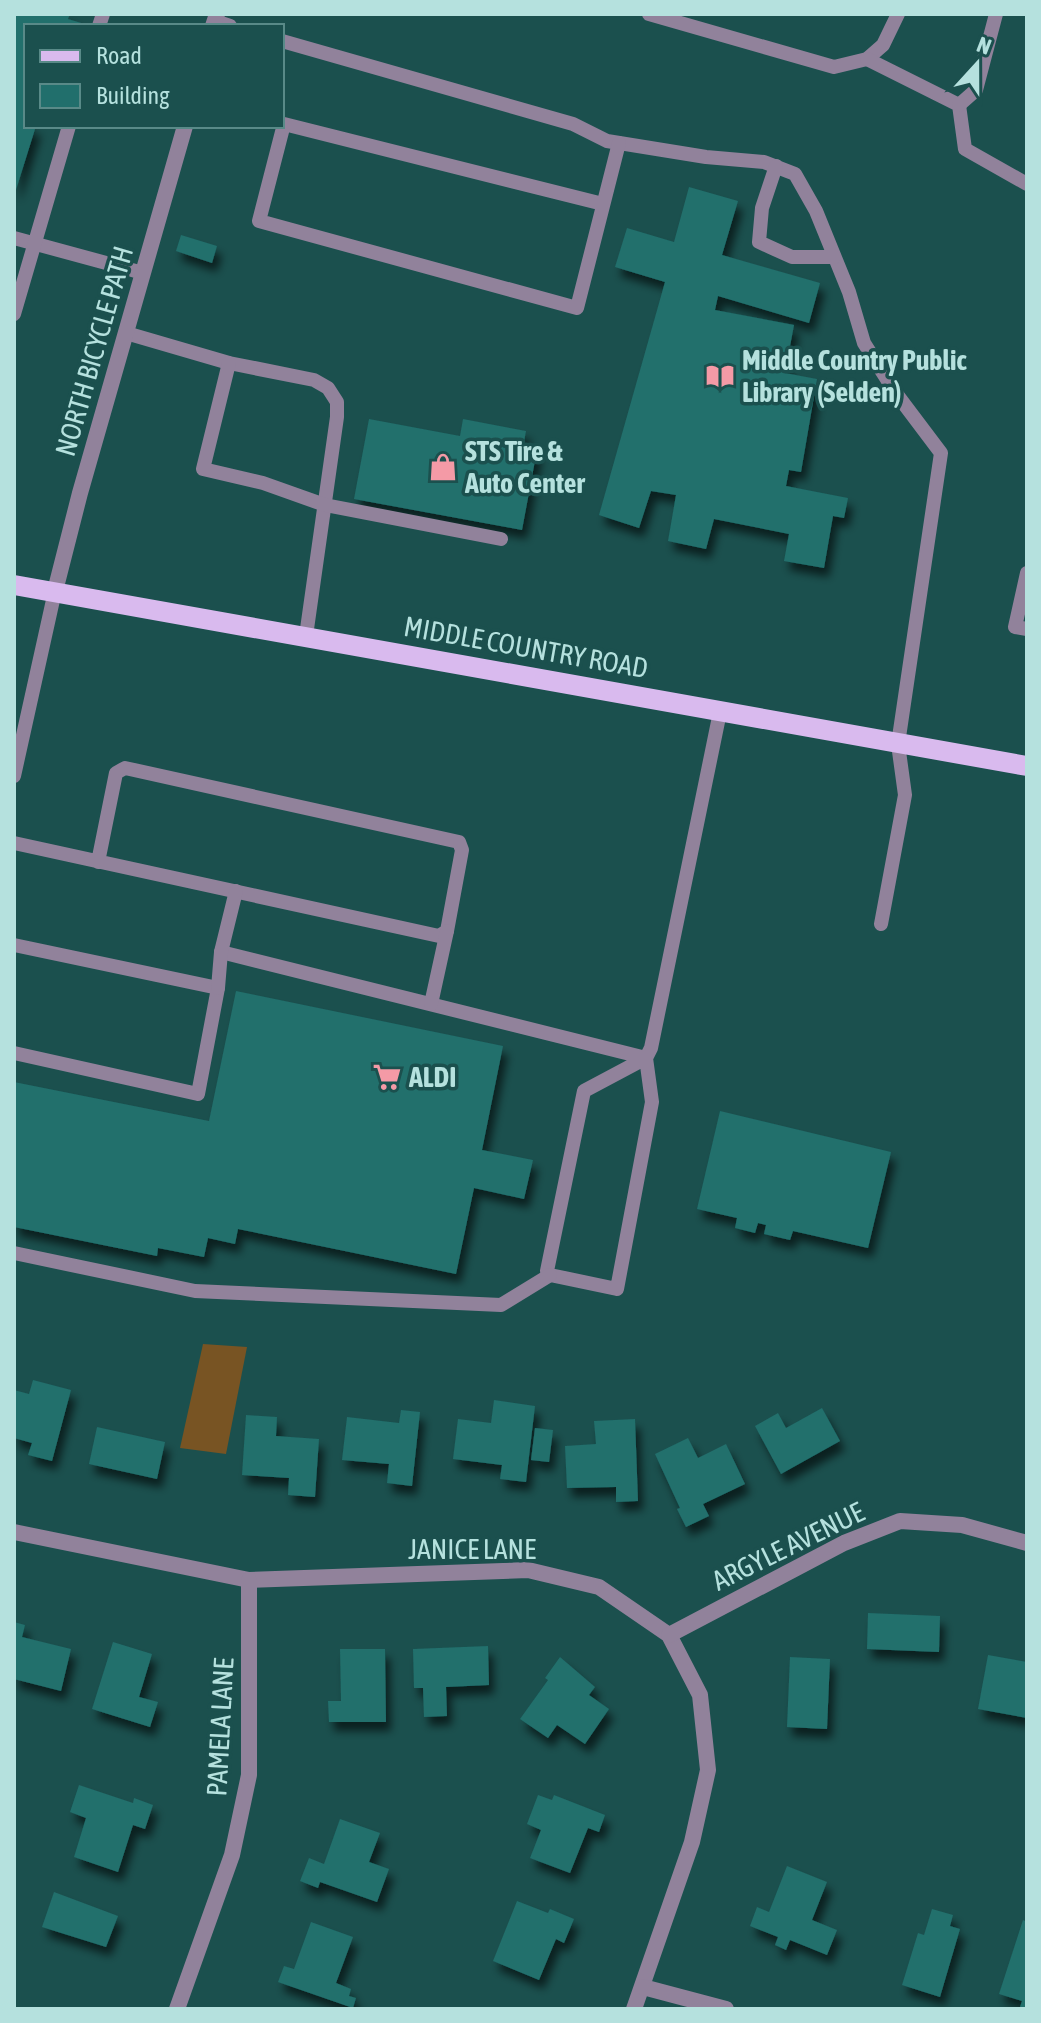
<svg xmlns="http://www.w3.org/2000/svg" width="1041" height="2023" viewBox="0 0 1041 2023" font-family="'Asap Condensed',sans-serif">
<defs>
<filter id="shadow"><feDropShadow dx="5" dy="9" stdDeviation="4" flood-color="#0009"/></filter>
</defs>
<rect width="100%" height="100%" fill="#1b504e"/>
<polygon fill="#785423" points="203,1344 247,1347 226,1454 180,1448"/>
<g fill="#216f6c" filter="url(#shadow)">
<polygon points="14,14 70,14 68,19 88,25 26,26 26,126 36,126 15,193"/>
<polygon points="689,187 738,201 722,255 820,283 809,323 718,296 715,310 794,325 785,373 817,379 801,472 789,470 786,486 848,498 844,518 833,516 824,568 784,561 789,534 714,519 706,549 668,541 676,495 651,491 639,528 599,515 665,282 615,267 627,228 674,242"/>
<polygon points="181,235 217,246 212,263 176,251"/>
<polygon points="369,419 460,436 463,419 526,431 523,447 537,450 522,530 354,499"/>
<polygon points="236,991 503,1046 482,1150 533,1160 524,1199 474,1188 456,1274 238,1229 235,1244 208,1238 204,1257 158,1248 157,1256 14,1227 14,1082 209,1121"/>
<polygon points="720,1111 891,1152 868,1248 793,1231 790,1240 764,1234 766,1225 758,1223 755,1233 735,1228 737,1218 697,1209"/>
<polygon points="33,1380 71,1390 52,1461 28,1455 32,1443 14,1438 14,1390 29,1394"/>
<polygon points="494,1400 535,1406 526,1482 500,1479 502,1465 453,1459 458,1419 491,1423"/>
<polygon points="822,1408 840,1441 781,1474 755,1426 778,1413 786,1428"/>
<polygon points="401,1410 420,1412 412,1486 387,1483 389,1464 342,1460 347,1417 399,1423"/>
<polygon points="246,1415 277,1417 276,1436 319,1439 315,1497 288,1495 289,1478 242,1475"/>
<polygon points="635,1419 638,1501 616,1502 616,1487 567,1488 565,1446 596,1444 594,1421"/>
<polygon points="97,1427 165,1442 157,1479 89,1464"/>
<polygon points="535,1428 553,1430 549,1462 531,1460"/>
<polygon points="688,1438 698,1458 726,1444 745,1484 703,1504 709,1516 686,1527 677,1509 680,1508 655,1454"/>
<polygon points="868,1613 940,1616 939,1652 867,1649"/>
<polygon points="14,1622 25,1625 22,1637 71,1649 61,1691 14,1679"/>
<polygon points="113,1642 152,1654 139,1697 158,1702 150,1727 92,1709"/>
<polygon points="488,1646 489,1685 446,1687 447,1716 424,1717 423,1688 414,1688 413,1649"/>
<polygon points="340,1649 385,1649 386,1722 329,1722 328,1701 341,1701"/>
<polygon points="988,1655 1027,1662 1027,1718 978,1709"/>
<polygon points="560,1657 595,1687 589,1695 609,1709 585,1744 557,1725 548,1738 520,1719 548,1680 545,1678"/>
<polygon points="790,1657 830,1659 827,1729 787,1727"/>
<polygon points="79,1785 133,1803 134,1798 153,1805 145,1829 133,1825 118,1872 74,1857 86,1818 70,1812"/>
<polygon points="538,1795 552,1800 554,1795 605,1815 599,1832 588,1828 570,1873 530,1858 541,1830 527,1824"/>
<polygon points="340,1819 380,1833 369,1862 389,1869 377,1902 320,1882 318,1888 300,1881 309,1858 324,1864"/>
<polygon points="787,1866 827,1882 812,1920 837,1930 827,1955 790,1940 786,1950 775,1945 778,1937 750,1926 757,1907 769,1912"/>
<polygon points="54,1892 118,1916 106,1947 42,1927"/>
<polygon points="517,1901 548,1913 550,1909 574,1919 564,1943 556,1939 539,1980 493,1961"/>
<polygon points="932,1909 953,1915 950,1926 960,1929 940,1997 902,1985 918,1933 924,1935"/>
<polygon points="1023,1920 1027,1922 1027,2009 1020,2007 1022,2001 999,1994"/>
<polygon points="311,1922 353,1937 336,1983 351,1989 349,1996 356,1998 353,2008 278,1982 284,1966 294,1969"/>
</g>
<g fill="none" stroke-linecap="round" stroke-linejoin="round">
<g stroke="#91829b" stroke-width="14">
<polyline points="649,14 834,67 867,59 883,45 898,14"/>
<polyline points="215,21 230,26"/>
<polyline points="99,26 103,14"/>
<polyline points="282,41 573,124 607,141 706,157 764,162 795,174 816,211 849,292 864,343 895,392 941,453 898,744 905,795 881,924"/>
<polyline points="867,59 959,105 965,149 1027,184"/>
<polyline points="959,105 976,90 996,14"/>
<polyline points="776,166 762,208 759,242 792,257 834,257"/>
<polyline points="603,204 284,124 259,221 577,308 619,143"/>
<polyline points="14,238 143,273"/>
<polyline points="14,314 69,126"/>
<polyline points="126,333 229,363 314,380 328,388 337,402 337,417 306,636"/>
<polyline points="229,363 203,469 263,483 325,505 501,539"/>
<polyline points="1027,573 1015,627 1027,629"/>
<polyline points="14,776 55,591"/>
<polyline points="14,843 439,936 447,931 462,850 459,842 125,768 116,773 98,862"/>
<polyline points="14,945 218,988 198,1094 14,1053"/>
<polyline points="221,952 646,1058 652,1102 617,1289 550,1275 547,1271 584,1091 646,1058 651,1048 720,712"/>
<polyline points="218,988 221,952 236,891"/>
<polyline points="431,1004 447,931"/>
<polyline points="14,1253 195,1291 501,1305 550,1275"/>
</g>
<g stroke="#91829b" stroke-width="16">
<polyline points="14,1532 249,1580 528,1570 599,1587 669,1635 700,1695 708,1770 692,1842 634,2009"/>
<polyline points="669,1635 844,1543 900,1521 962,1525 1027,1543"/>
<polyline points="643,1987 726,2009"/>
<polyline points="177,2009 232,1855 249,1775 249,1580"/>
</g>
<g stroke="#91829b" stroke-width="16">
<polyline points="213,26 217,14"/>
<polyline points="55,591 80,493 185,126"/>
</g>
<polyline stroke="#d9baee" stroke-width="20" points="14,585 1027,766"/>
</g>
<defs>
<symbol id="library-bare" viewBox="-9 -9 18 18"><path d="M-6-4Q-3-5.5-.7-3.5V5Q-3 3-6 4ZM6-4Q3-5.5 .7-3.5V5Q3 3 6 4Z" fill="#f49aa6" stroke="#1b504e" stroke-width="2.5" paint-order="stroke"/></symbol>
<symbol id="shop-bare" viewBox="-9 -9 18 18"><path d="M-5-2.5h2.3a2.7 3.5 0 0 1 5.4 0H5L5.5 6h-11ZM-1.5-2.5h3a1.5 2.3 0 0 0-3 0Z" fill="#f49aa6" stroke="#1b504e" stroke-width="2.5" paint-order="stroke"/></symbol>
<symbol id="supermarket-bare" viewBox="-9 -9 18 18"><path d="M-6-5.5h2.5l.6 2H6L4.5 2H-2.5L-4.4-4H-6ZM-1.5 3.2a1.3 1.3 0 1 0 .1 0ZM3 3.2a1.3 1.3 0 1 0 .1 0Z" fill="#f49aa6" stroke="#1b504e" stroke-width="2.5" paint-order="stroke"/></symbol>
</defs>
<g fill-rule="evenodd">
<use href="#library-bare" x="700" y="356" width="40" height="40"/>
<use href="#shop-bare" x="423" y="447" width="40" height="40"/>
<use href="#supermarket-bare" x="367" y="1057" width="40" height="40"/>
</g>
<g text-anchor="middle" stroke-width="7" stroke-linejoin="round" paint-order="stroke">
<g font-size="28" fill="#b5e1de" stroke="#1b504e">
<text transform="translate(94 351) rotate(-74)" y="10">NORTH BICYCLE PATH</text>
<text transform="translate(526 647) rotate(10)" y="10">MIDDLE COUNTRY ROAD</text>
<text transform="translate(788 1546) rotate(-26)" y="10">ARGYLE AVENUE</text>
<text x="472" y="1559">JANICE LANE</text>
<text transform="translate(220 1727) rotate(-87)" y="10">PAMELA LANE</text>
</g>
<g font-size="28" font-weight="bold" fill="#b5e1de" stroke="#1b504e" text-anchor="start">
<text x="742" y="370">Middle Country Public<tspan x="742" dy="32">Library (Selden)</tspan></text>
<text x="465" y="461">STS Tire &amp;<tspan x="465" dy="32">Auto Center</tspan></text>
<text x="409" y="1087">ALDI</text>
</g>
</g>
<rect width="1041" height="2023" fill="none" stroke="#b5e1de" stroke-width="32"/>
<rect x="24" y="24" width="260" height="104" fill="#1b504e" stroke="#598a88" stroke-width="2"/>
<rect x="40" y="50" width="40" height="12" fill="#d9baee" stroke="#598a88" stroke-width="2"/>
<text x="96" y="64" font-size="24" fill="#b5e1de">Road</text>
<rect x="40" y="84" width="40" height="24" fill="#216f6c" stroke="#598a88" stroke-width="2"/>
<text x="96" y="104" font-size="24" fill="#b5e1de">Building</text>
<g transform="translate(977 64) rotate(21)" stroke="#1b504e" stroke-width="6" paint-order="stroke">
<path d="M0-6L14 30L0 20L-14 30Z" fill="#b5e1de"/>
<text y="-12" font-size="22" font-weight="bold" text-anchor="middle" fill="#b5e1de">N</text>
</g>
</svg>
